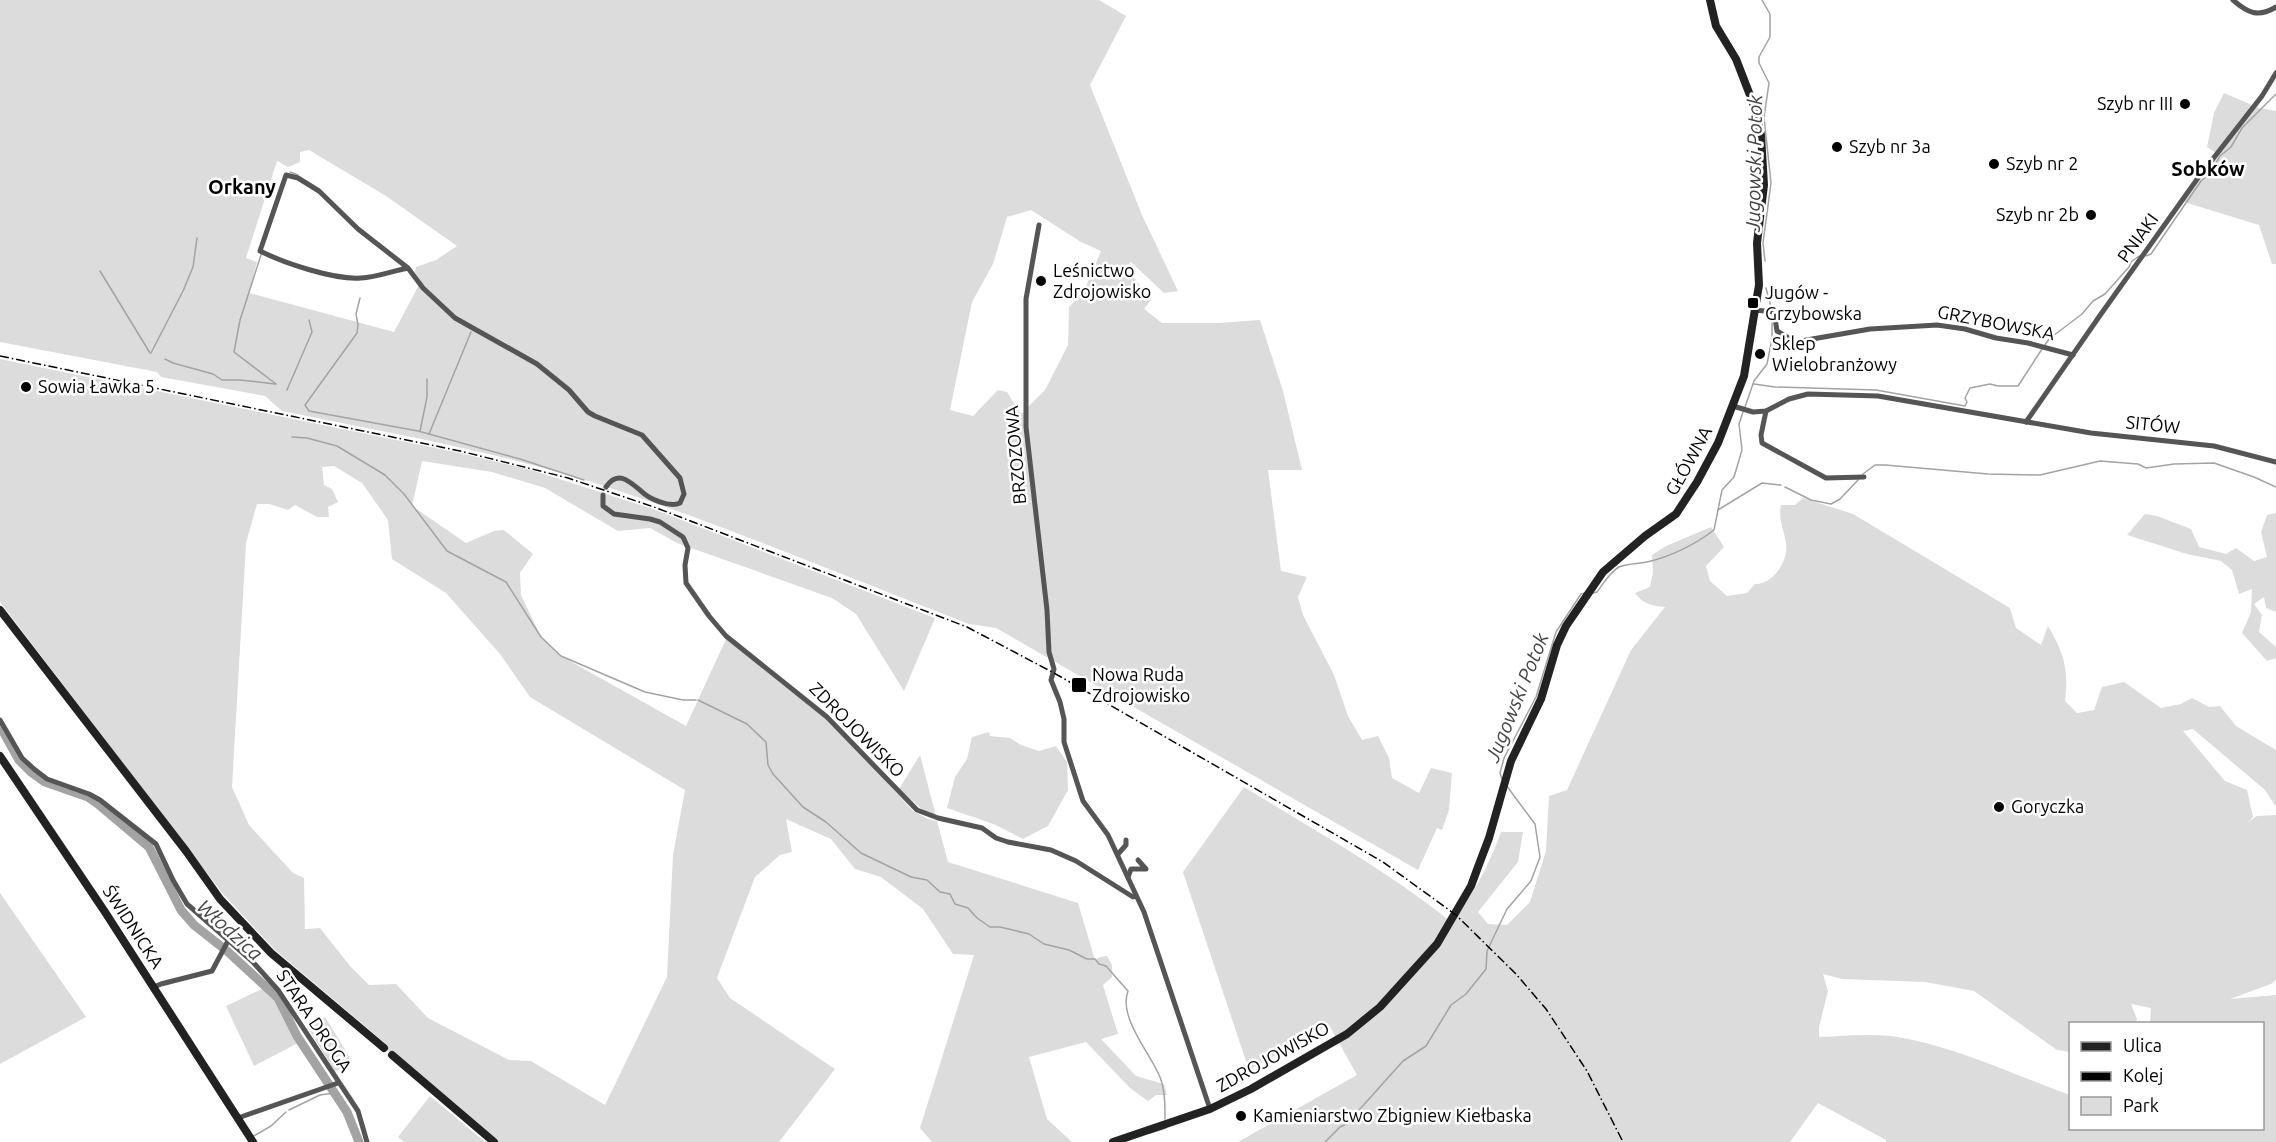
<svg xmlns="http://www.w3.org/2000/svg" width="2276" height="1142" viewBox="0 0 2276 1142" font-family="Ubuntu,sans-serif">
<rect width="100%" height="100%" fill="#fff"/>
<g fill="#dcdcdc" fill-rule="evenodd">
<path d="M 0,0 L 1099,0 L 1126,16 L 1090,85 L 1142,215 L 1178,291 L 1164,293 L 1131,262 L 1126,267 L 1151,300 L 1144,309 L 1162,323 L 1219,323 L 1260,320 L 1283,391 L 1302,470 L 1268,470 L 1281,571 L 1307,577 L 1298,597 L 1303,615 L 1334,675 L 1348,716 L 1362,740 L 1378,736 L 1389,758 L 1392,778 L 1419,793 L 1431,768 L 1452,773 L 1449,810 L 1442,830 L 1437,828 L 1418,870 L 996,628 L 969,624 C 847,577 727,526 604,486 C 499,452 390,433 282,411 L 265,396 L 161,377 L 157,372 L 0,342 ZM 309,150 L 386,196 L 457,246 L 436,260 L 416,267 L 415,272 L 421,281 L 394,332 L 249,293 L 257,262 L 246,258 L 277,161 L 288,167 L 300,162 L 300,152 ZM 1031,210 L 1081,242 L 1101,251 L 1084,291 L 1069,307 L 1068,345 L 1045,390 L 1021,414 L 1007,392 L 998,390 L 973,416 L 950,410 L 972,302 L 993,264 L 1007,217 Z"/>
<polygon points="2224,93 2259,108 2276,111 2276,264 2272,264 2259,225 2184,202 2219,155 2207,147 2214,113"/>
<path d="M 0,359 L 460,453 L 531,470 L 653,509 L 935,618 L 904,691 L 856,614 L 832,598 L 677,543 L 650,528 L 618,531 L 545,488 L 492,472 L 422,461 L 412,506 L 466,543 L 494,531 L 504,530 L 533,554 L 520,573 L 521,595 L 541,637 L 561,656 L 686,726 L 727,637 L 827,717 L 913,811 L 928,819 L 937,821 L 948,862 L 1078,903 L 1095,960 L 1100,957 L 1107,956 L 1112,965 L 1112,977 L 1103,985 L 1118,1034 L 1101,1039 L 1136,1076 L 1164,1084 L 1167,1095 L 1156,1095 L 1148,1101 L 1130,1088 L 1086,1042 L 1029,1057 L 1047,1119 L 1072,1142 L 932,1142 L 920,1128 L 974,955 L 953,954 L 923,909 L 881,877 L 855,869 L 831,839 L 786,819 L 792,852 L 780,855 L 755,877 L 717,978 L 730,998 L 835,1069 L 779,1142 L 498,1142 L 384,1048 L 385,1043 L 275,950 L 223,894 L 0,602 ZM 334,466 L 362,483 L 388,520 L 392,559 L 446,593 L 500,654 L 530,697 L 685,790 L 673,855 L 667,977 L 605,1105 L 531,1061 L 509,1060 L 428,1018 L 396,984 L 369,985 L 350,966 L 320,928 L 305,929 L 304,878 L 293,873 L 249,825 L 232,787 L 246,543 L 257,504 L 269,504 L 288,510 L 295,505 L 317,517 L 329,517 L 328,507 L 338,502 L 332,489 L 324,485 L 322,467 Z"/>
<path d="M 1803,498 L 1853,514 L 2010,608 L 2016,628 L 2041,645 L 2048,626 C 2064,653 2069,670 2065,701 L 2077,713 L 2094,710 L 2102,687 L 2124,682 L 2161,708 L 2181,704 L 2192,698 L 2209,707 L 2220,706 L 2236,726 L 2276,750 L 2276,807 L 2265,790 L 2193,729 L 2183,731 L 2225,781 L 2247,790 L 2253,817 L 2248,822 L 2257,816 L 2276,815 L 2276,980 L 2271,984 L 2230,999 L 2276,995 L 2276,1142 L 1886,1142 L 1886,1140 L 1818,1103 L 1790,1142 L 1238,1142 L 1357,1075 L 1329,1025 L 1249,1070 L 1183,872 L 1244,787 C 1314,830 1386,870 1450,921 L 1444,932 C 1470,900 1487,871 1501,832 L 1523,832 L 1518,862 L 1478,912 L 1488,924 L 1507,925 L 1530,902 L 1546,851 L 1549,796 L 1567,790 L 1631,650 L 1665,607 C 1652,606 1643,604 1635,593 L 1650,587 L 1653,572 L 1652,555 L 1666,546 L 1711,527 L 1724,547 L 1706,566 L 1710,581 L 1727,596 L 1747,593 L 1755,584 C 1773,584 1789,561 1786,543 C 1784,529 1778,520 1781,505 L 1795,505 ZM 1823,974 L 1842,979 L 1925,982 L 1974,991 L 2057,1050 L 2070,1052 L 2070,1024 L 2136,1023 L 2137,1019 L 2131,1004 L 2151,1008 L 2150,1023 L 2262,1024 L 2262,1128 L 2070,1128 L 2070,1095 C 2017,1076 1963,1050 1908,1039 C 1879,1032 1848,1036 1819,1037 L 1819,1027 L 1828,991 Z"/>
<polygon points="2276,513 2276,612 2266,608 2264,597 2254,604 2262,615 2259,632 2276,647 2276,658 2267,661 2242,633 2251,612 2252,589 2239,594 2232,570 2221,561 2187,554 2127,535 2145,514 2157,516 2191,529 2199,547 2226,554 2236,548 2254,561 2267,557 2261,532 2267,515"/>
<polygon points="989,732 990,736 1010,738 1021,745 1039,751 1056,746 1067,762 1068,790 1048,826 1023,839 996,825 947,808 955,777 967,759 972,737"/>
<polygon points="920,755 936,816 923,810 899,789"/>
<polygon points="0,893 86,1017 0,1064"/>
<path d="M 264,988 C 282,993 290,1020 297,1036 L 298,1043 L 254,1066 L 226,1006 Z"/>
<polygon points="325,1017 352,1061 335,1072 308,1028"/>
<polygon points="430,1096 485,1142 404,1142 398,1137"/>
</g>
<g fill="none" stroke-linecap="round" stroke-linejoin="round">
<g stroke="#a3a3a3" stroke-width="1.5">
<polyline points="1762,0 1770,14 1770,37 1759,57 1759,63 1769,83 1764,117 1771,183 1763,243 1765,261"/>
<polyline points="290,172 298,175"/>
<polyline points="261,255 240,320 234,352 276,384"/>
<polyline points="2146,256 2151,254 2201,181 2211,172 2220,156 2231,147 2242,128 2276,94"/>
<polyline points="100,271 150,353"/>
<polyline points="1766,288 1771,307"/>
<polyline points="360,298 356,314 358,325 357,333 305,405 309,411 418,431 520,459 584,480"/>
<polyline points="2045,345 2049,339 2082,314 2093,301 2105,294 2129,267 2131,262 2139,256"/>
<polyline points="151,353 183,291 193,267 197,238"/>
<polyline points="165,359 173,363 213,374 222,380 240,380 275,384"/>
<polyline points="1754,384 1775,387 1876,390 1965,406 1967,402 1965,398 1970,388 1990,384 1998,386 2018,386 2042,349"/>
<polyline points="287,390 312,332 309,320"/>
<polyline points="1745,407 1754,381 1767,364 1772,339 1772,316"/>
<polyline points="420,431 427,397 427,379"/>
<polyline points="429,434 471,332"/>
<polyline points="292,437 307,438 337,446 385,475 404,494 447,551 506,582 541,637 561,656 645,692 683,700 696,700"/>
<polyline points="1863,474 1875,465 1885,465 1988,474 2040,475 2100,461 2138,464 2146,468 2174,464 2214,463 2254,477 2276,487"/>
<polyline points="1785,487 1811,500 1831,504 1840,499 1858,480"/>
<polyline points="1718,510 1762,483 1781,485"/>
<path d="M 1593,593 L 1597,592 C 1603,584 1610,572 1619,567 C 1628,563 1637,564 1647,562 C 1670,557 1696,544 1714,530 L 1722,490 L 1734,477 L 1742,450 L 1739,424 L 1743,412"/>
<path d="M 698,700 L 747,724 L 766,742 L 768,765 L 773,774 L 803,807 L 826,822 L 861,853 L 911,877 L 927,880 L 940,892 L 950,894 L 955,904 L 968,908 L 977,918 L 990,927 L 1000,927 L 1029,934 L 1044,944 L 1069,950 L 1087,959 L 1095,959 L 1099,964 L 1106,966 L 1128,991 C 1118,1017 1150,1053 1160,1077 C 1165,1090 1165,1105 1165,1119"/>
<polyline points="1502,779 1500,773 1504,758 1536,697 1556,632 1581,594 1585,593"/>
<polyline points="289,1110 320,1095 334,1093"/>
<polyline points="1150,1133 1166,1128"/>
<polyline points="252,1137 271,1126 286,1112"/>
<polyline points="1325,1142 1340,1127 1351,1122 1360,1109 1403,1061 1426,1046 1451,1005 1466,994 1486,969 1487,951 1507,909 1531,881 1540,857 1535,824 1506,785"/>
</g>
<polyline stroke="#a3a3a3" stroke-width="9" points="0,726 19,760 31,772 45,782 88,797 98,804 149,847 181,910 194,925 227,951 278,998 297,1036 347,1112 359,1142"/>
<g stroke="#555" stroke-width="5">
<path d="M 2233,0 C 2248,13 2258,18 2276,7"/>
<polyline points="1039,225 1026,299 1026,427 1047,610 1049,652 1054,669 1051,680 1060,702 1064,719 1064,742 1083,801 1108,835 1144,912 1210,1109"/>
<path d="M 408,268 C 392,271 377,277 361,278 C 334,280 284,263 260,251 L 286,175 L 298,178 L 319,191 L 358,229 L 408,268 L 423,288 L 455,318 L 537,364 L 569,390 L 588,412 L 595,416 L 642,435 L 680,478 L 684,494 L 680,503 C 670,508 649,499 641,491 C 630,482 618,469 606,487"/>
<polyline points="1755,310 1774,312 1777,331 1795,342 1870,329 1937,325 1965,329 1996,338 2028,343 2073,355"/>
<polyline points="1733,406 1753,412 1766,411 1789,399 1808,394 1878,396 2091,433 2214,446 2276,462"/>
<polyline points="1766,411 1761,435 1762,443 1826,478 1864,477"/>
<polyline points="2026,422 2101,314 2198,178 2262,96 2276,73"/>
<polyline points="603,495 603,506 614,514 650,519 660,522 683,537 688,548 685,565 686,583 709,616 726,636 827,717 917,810 938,818 982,828 996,838 1008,842 1051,850 1076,861 1133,897 1136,896"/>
<polyline points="0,720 22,758 34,769 47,779 89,794 100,800 156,844 173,880 187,904 252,961 278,990 358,1111 367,1142"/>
<polyline points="1118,854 1126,845 1126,840"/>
<polyline points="1128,877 1131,869 1146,869 1138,860"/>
<polyline points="154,987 161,984 212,971 229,939"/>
<polyline points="238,1118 338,1083"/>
</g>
<g stroke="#222" stroke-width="8">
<polyline points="0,610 186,851 220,899 271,953 384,1048"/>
<polyline points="0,756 105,912 253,1142"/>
<polyline points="392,1055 494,1142"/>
<polyline points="1113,1142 1210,1109 1251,1089 1347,1034 1380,1007 1437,944 1471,886 1478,867 1489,838 1511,761 1541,699 1557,645 1566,626 1603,572 1645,536 1676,514 1697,482 1718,443 1744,376 1759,285 1757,243 1764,185 1761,135 1753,103 1736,59 1716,26 1710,0"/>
</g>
<polyline stroke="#000" stroke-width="1.5" stroke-dasharray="9 3 1.5 3" stroke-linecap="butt" points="0,356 460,451 568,478 654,507 967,627 1054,673 1383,862 1456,915 1516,974 1546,1009 1587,1071 1623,1142"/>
</g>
<g fill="#000" stroke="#fff" stroke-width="2">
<circle cx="2185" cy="104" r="6"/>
<circle cx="1837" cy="147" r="6"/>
<circle cx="1994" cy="164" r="6"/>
<circle cx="2091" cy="215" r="6"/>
<circle cx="1041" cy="281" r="6"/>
<rect x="1747" y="297" width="12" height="12" rx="3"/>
<circle cx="1760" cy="354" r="6"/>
<circle cx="26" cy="387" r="6"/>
<rect x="1071" y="677" width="16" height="16" rx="3"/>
<circle cx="1999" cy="807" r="6"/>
<circle cx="1241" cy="1116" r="6"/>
</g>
<g text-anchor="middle" stroke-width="5" stroke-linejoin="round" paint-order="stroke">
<g font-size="18" fill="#000" stroke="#fff" text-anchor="start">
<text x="2173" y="110" text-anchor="end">Szyb nr III</text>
<text x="1849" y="153">Szyb nr 3a</text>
<text x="2006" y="170">Szyb nr 2</text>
<text x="2079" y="221" text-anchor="end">Szyb nr 2b</text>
<text x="1053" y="277">Leśnictwo<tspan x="1053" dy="21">Zdrojowisko</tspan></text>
<text x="1765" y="299">Jugów -<tspan x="1765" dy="21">Grzybowska</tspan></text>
<text x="1772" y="350">Sklep<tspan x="1772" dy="21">Wielobranżowy</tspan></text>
<text x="38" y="393">Sowia Ławka 5</text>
<text x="1092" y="681">Nowa Ruda<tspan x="1092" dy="21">Zdrojowisko</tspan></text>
<text x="2011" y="813">Goryczka</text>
<text x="1253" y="1122">Kamieniarstwo Zbigniew Kiełbaska</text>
</g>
<g font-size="18" fill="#000" stroke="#fff">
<text transform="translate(2138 238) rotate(-54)" y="6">PNIAKI</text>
<text transform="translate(1996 323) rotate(11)" y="6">GRZYBOWSKA</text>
<text transform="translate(2153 425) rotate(6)" y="6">SITÓW</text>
<text transform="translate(1016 455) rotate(-95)" y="6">BRZOZOWA</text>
<text transform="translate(1689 461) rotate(-61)" y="6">GŁÓWNA</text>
<text transform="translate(857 730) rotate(45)" y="6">ZDROJOWISKO</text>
<text transform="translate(133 927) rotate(57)" y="6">ŚWIDNICKA</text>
<text transform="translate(314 1021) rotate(56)" y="6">STARA DROGA</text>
<text transform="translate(1273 1057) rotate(-29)" y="6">ZDROJOWISKO</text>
</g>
<g font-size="20" font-style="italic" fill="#444" stroke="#fff">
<text transform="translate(1754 163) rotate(-89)" y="7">Jugowski Potok</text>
<text transform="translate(1517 697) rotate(-68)" y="7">Jugowski Potok</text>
<text transform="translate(230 930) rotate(42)" y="7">Włodzica</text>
</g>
<g font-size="20" font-weight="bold" fill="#000" stroke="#fff">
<text x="2208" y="176">Sobków</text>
<text x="242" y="194">Orkany</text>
</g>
</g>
<rect x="2069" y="1022" width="195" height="108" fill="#ffffff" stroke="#999999" stroke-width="1.5"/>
<rect x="2081" y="1042" width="30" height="9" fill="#222222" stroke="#999999" stroke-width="1.5"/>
<text x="2123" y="1052" font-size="18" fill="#000000">Ulica</text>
<rect x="2081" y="1072" width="30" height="9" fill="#000000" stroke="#999999" stroke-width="1.5"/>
<text x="2123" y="1082" font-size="18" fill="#000000">Kolej</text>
<rect x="2081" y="1097" width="30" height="18" fill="#dcdcdc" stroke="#999999" stroke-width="1.5"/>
<text x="2123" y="1112" font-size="18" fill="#000000">Park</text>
</svg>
